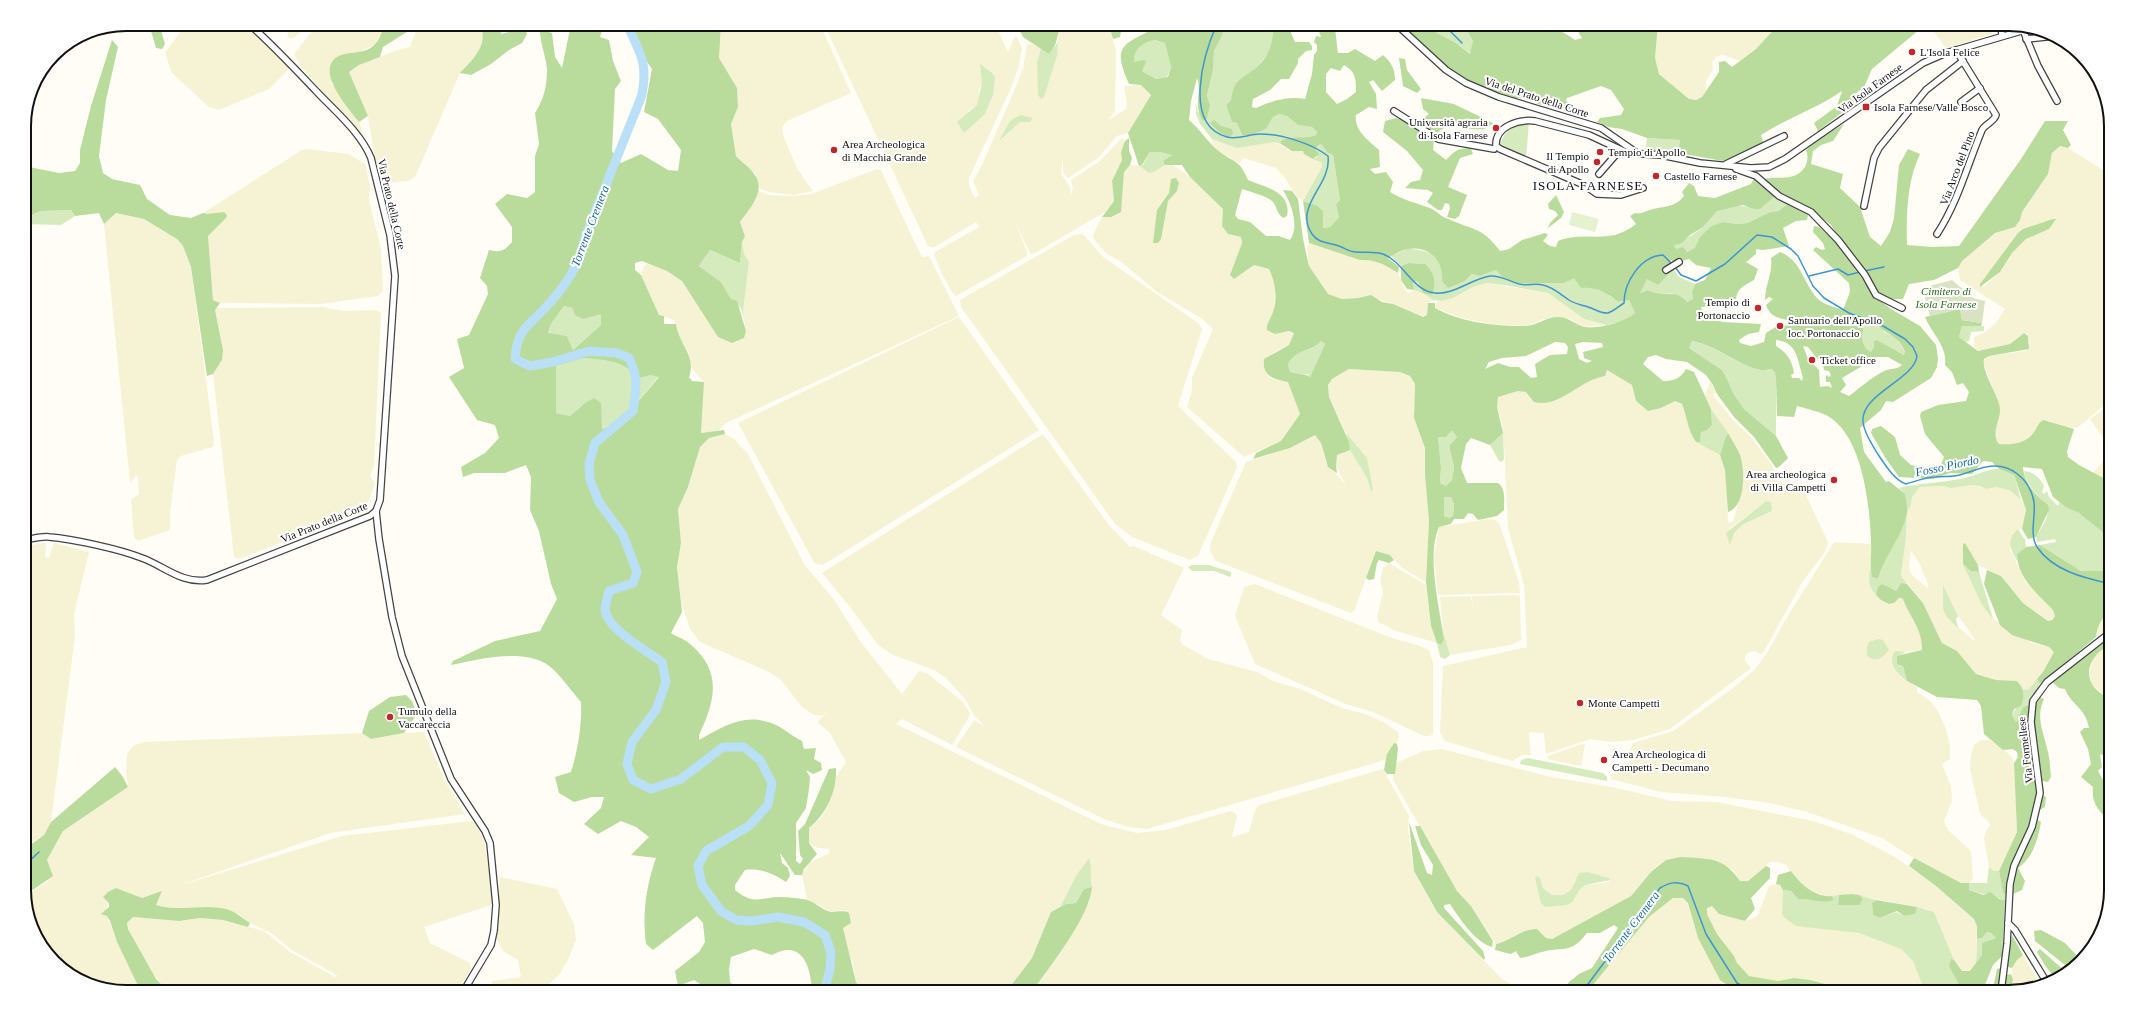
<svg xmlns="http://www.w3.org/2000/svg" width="2135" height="1016" viewBox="0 0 2135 1016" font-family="Georgia,serif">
<rect width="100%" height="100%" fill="#fffdf5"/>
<g fill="#f6f3d4" fill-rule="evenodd">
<polygon points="186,24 245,24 276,50 291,67 269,89 219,110 209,107 172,73 165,53"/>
<polygon points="292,24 309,24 295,37 290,39 287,35"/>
<polygon points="318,24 384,24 380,37 374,45 363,50 331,83 359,123 362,130 360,134 299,64 294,54"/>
<polygon points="419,24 480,24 483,32 483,43 479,52 460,73 415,177 408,181 386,183 378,177 368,116 349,72 359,65 400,49 410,47"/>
<polygon points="721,24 820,24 851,93 787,121 782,127 784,138 798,170 813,191 793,195 769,192 759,188 755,174 736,156 731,124 738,107 737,89 719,58"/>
<path d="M 824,24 L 990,24 L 997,28 L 1008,52 L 1015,36 L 1017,37 L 1022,48 L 1018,69 L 1011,88 L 969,178 L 969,186 L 975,198 L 979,195 L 973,181 L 982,165 L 1015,89 L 1023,68 L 1027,45 L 1034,44 L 1041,48 L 1037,62 L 1044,97 L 1057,56 L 1058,31 L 1062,24 L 1103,24 L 1111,32 L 1116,51 L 1115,110 L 1109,120 L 1126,109 L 1127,104 L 1124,86 L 1141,85 L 1151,95 L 1128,133 L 1117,136 L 1098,158 L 1068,178 L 1063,172 L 1063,156 L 1061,174 L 1070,187 L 1070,196 L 1073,189 L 1071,180 L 1100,161 L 1122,138 L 1125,141 L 1121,152 L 1122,160 L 1112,181 L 1114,201 L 1105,212 L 1033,254 L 1030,253 L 1015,222 L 1027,252 L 1027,256 L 956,296 L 954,295 L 943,276 L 934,255 L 935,252 L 979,227 L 976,222 L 933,248 L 928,246 ZM 980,65 L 993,95 L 985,114 L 973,124 L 968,111 L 977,105 L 979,99 L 979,90 L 982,83 Z"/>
<polygon points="1658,24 1779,24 1756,49 1740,61 1723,55 1716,57 1712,62 1713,70 1706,81 1706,91 1702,97 1696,100 1689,99 1659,74 1655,58"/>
<polygon points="1928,24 1993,24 1992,34 1946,48"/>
<polygon points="1212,139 1240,147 1274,142 1292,151 1303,151 1321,162 1322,167 1303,201 1296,196 1286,179 1276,168 1244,158 1239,163 1219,151 1212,144"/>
<path d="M 2060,146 L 2068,148 L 2111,175 L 2111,396 L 2107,395 L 2107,403 L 2077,428 L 2058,426 L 2049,421 L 2039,423 L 2033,433 L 2025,440 L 2015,444 L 1999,444 L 1996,440 L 1995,429 L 2000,411 L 1998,402 L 1983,361 L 1989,356 L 2026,351 L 2030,343 L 2028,336 L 2027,333 L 2018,337 L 2010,344 L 1978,351 L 1974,346 L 1974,337 L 1984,333 L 1996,323 L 2005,309 L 1960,280 L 1958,268 L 1961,261 L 1995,233 L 2017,225 L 2022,212 L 2048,174 L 2052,153 ZM 2053,219 L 2049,229 L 2026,239 L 2012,253 L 2000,272 L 1989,282 L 1983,287 L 1980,284 L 2023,229 Z"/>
<polygon points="308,149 349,154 366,165 370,188 369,201 381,249 383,291 378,296 321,304 220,303 213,300 208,236 226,218 224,212 207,214 203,213 302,150"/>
<polygon points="1172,164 1190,177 1223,209 1222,226 1228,234 1241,237 1242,243 1230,275 1234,279 1254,265 1269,269 1274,279 1275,291 1274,311 1267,325 1275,334 1289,331 1294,333 1289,345 1275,352 1265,372 1272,379 1288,382 1300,414 1281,441 1244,457 1187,407 1192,391 1192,378 1213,329 1201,318 1157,292 1120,261 1107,254 1095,241 1093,235 1102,217 1111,217 1123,181 1124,172 1130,165 1139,166 1149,173 1154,172 1165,165"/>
<polygon points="877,169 881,170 914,241 922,257 929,256 959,316 726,423 718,431 701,433 704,382 692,369 688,351 677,333 674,320 659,315 641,275 644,266 648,263 667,271 682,281 690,292 746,331 743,312 749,262 743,254 742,242 745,236 740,222 755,200 758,191 769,195 792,196 811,194"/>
<polygon points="116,213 144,219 177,239 183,246 191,267 214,441 213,447 181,456 177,460 170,512 170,530 138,541 134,537 131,500 139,494 138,477 136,475 130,483 104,224"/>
<polygon points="1083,234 1103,257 1198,323 1202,329 1178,406 1236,462 1237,467 1198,556 1190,560 1132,537 1115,524 961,307 960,300 1074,235"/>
<polygon points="1309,243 1360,260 1369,259 1389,267 1398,273 1405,290 1408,293 1414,290 1423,293 1433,300 1428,303 1427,315 1420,317 1393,304 1366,296 1358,298 1342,299 1328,294 1309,266 1307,248"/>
<polygon points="1486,283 1548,293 1584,319 1607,325 1582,327 1570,319 1543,319 1528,326 1490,324 1462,318 1435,308 1437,301 1453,298 1473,287"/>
<polygon points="323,307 344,311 376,310 381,313 374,466 370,476 375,484 367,505 353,513 240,559 234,557 213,374 222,360 223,350 215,310 217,308"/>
<polygon points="959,317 1039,430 823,565 815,564 738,423"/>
<polygon points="1349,369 1400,372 1410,376 1415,384 1414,418 1425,448 1425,475 1429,521 1426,582 1402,568 1390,555 1376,551 1354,611 1351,613 1216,561 1210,551 1211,542 1246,462 1290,448 1311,436 1315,435 1318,438 1321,443 1326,462 1346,485 1336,466 1337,455 1350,450 1367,478 1371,491 1367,458 1346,433 1329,397 1328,385 1332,379"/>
<path d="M 1607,370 L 1632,385 L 1636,401 L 1648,411 L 1661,408 L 1675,401 L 1682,404 L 1688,417 L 1692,437 L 1696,442 L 1720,455 L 1725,470 L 1727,485 L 1728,522 L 1733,522 L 1743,485 L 1743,472 L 1735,446 L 1711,409 L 1705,396 L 1710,381 L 1716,392 L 1713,395 L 1733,420 L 1752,438 L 1772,465 L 1778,483 L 1791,484 L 1804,491 L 1828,542 L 1825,552 L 1803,581 L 1764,651 L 1761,655 L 1755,651 L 1749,652 L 1745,656 L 1745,661 L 1751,668 L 1670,729 L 1633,740 L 1612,742 L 1590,739 L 1546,754 L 1544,733 L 1530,732 L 1529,735 L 1531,755 L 1522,755 L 1512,761 L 1445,741 L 1440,733 L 1443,666 L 1527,647 L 1524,585 L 1508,528 L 1504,443 L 1502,423 L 1497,407 L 1498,397 L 1518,391 L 1567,394 L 1593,378 L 1605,376 ZM 1766,501 L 1768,501 L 1772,511 L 1742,525 L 1734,533 L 1728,530 Z"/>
<polygon points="2111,404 2111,449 2090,419"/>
<polygon points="725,434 734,439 748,454 804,564 835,601 860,641 902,694 919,671 927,673 963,702 970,713 968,719 952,745 902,719 896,724 1101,824 1137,833 1166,830 1230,811 1235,813 1237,817 1232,837 1249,832 1255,810 1259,805 1383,769 1409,816 1408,830 1414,871 1432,904 1437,912 1502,979 1511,984 1510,992 1070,992 1075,984 1060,992 1032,992 1068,940 1090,900 1090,873 1076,876 1060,907 1051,912 1032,958 1006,992 862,992 856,982 853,964 849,954 843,928 843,910 831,912 807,899 802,875 810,862 828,854 830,849 818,848 809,843 809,828 821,818 831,799 836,777 846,762 830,733 817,722 832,708 822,716 814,715 802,707 780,679 767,671 700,642 690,629 681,601 677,567 681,543 678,509 688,487 700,447 709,438"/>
<polygon points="1043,434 1109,525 1130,547 1134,546 1184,568 1161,615 1182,630 1180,640 1182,644 1208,659 1257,672 1273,681 1300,689 1342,708 1365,714 1383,722 1398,732 1399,736 1392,758 1147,829 1128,827 1104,819 956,747 974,720 985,727 974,715 965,699 946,678 934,670 893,655 878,645 850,607 822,573"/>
<polygon points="2111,452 2111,482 2093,473"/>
<path d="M 1972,485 L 1980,486 L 1986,489 L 1997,487 L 2011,491 L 2021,500 L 2026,510 L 2025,518 L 2022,529 L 2018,529 L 2010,549 L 2025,581 L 2053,610 L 2055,616 L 2049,621 L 2023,603 L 2001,576 L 1978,565 L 1965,543 L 1992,618 L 2032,643 L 2049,647 L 2054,652 L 2043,672 L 2028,690 L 2023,689 L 2017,681 L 1996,680 L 1976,674 L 1957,651 L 1942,643 L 1923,603 L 1901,575 L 1906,538 L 1907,512 L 1911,505 L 1912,497 L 1920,487 L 1943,486 L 1951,488 ZM 1911,551 L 1921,566 L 1923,574 L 1927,580 L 1928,588 L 1911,574 L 1909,567 ZM 1943,586 L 1958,616 L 1975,639 L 1974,641 L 1946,616 L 1943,609 Z"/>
<polygon points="1488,519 1495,520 1499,523 1519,582 1520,593 1438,595 1434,557 1439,527"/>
<polygon points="1834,542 1872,544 1869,582 1871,590 1881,600 1903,599 1917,627 1923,642 1923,650 1906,652 1897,651 1907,681 1917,687 1917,692 1929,700 1938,711 1946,729 1950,746 1950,759 1942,764 1951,786 1952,801 1944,821 1948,830 1971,851 1973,879 1969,883 1961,883 1918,861 1882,838 1807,812 1770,803 1725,797 1661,792 1611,779 1612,774 1628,770 1630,767 1628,754 1633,743 1673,731 1732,689 1755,669 1767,653 1786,619"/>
<polygon points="46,543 45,557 49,558 54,543 89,552 74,614 75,636 51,822 44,835 24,850 24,546"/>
<polygon points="1389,563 1426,585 1431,626 1437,643 1396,631 1378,622 1377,617 1383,592 1380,579 1383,568"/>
<polygon points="1255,584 1392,638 1417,645 1429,650 1433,663 1433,734 1430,736 1424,736 1373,712 1346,704 1255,664 1235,616 1244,587"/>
<polygon points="1517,595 1520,596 1521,640 1511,645 1450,655 1443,631 1440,597 1471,596 1473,611 1472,596"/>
<polygon points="2111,608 2111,627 2096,637 2097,631 2104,616"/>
<polygon points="2111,644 2111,700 2092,685 2089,673 2093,659 2102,648"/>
<polygon points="424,732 445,781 465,814 330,833 181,885 342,836 471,821 475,823 484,840 493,899 491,905 424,927 430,943 470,963 471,968 457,992 175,992 161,984 151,971 128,929 127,923 133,917 179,921 200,918 223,920 264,931 290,952 335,977 338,976 292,950 271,933 246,921 239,914 213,907 168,909 156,905 161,892 142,898 116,888 104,897 109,903 105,911 117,942 141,992 126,992 81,982 41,947 25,896 48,881 47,860 63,831 128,787 126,771 127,754 133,746 144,742 362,733 372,739 404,733"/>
<polygon points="1981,740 1989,740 1998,745 2011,756 2014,763 2017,832 1999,871 1994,871 1989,867 1984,839 1986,831 1990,826 1989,822 1980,814 1970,769 1971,755 1974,745"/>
<polygon points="1582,744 1585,744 1581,766 1547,759 1548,756"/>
<path d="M 1442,749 L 1551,777 L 1617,788 L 1671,801 L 1717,802 L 1742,807 L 1813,821 L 1851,834 L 1895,857 L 1936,886 L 1974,919 L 1977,926 L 1976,965 L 1970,971 L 1962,971 L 1954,960 L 1934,912 L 1926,909 L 1851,894 L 1828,897 L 1813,892 L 1796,879 L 1786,865 L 1778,862 L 1770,862 L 1748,881 L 1740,881 L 1733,870 L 1680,857 L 1666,860 L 1651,872 L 1631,896 L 1552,939 L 1546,938 L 1537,929 L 1530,929 L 1506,942 L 1496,944 L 1471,906 L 1457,891 L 1393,780 L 1393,767 L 1396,763 L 1423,751 ZM 1540,878 L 1543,888 L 1552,895 L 1563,895 L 1571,891 L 1575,879 L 1606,877 L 1609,878 L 1609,882 L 1586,885 L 1580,889 L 1573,901 L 1541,903 Z"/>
<polygon points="500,877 557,889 574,924 576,940 568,960 560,974 546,987 545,992 493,992 492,981 521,977 518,960 503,951 495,936"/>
<polygon points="1776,884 1780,885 1783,890 1782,914 1829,929 1859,933 1901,949 1913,961 1925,992 1839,992 1832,986 1794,978 1779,981 1749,976 1737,963 1734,956 1717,934 1707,914 1707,907 1712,906 1720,914 1745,921 1754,918 1758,915 1769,886"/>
<polygon points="1673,898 1683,898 1688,903 1698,938 1720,980 1737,992 1587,992 1649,917"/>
<polygon points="2023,955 2039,983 2011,991 2013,979 2012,968 2017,960"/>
</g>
<g fill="#d5ebbd">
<path d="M 1221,24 L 1263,24 L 1267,27 L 1272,24 C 1275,37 1269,55 1259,65 C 1246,79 1233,77 1231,100 L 1226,105 L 1232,122 L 1237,123 L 1242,135 L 1266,129 L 1273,117 L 1279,114 L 1287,116 L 1298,125 L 1312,127 L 1317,132 L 1316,135 C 1303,140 1292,134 1281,141 L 1281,144 L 1274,142 L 1237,148 L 1212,139 L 1200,124 L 1196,114 L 1196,102 L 1198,113 L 1210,105 L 1207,96 L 1213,70 L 1214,51 L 1223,34 Z"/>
<polygon points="1420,24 1463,24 1473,41 1471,54 1456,43"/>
<path d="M 1155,40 L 1165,43 L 1171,67 L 1167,77 L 1156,79 L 1142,71 L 1145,62 L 1134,62 C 1133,49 1142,42 1155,40 Z"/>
<polygon points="1058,42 1057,56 1044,97 1041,99 1038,95 1037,62 1041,48 1049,54"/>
<polygon points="980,64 992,73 995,77 993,95 985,114 964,133 957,122 977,105 982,83"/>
<polygon points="1020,115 1033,118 1030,122 1020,122 999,141 1010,121"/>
<path d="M 1529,122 L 1526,158 L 1500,147 C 1503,130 1513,126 1529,122 Z"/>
<polygon points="1647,138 1680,140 1678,153 1645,151"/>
<polygon points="1321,144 1328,153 1333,155 1340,200 1336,204 1339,217 1330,227 1322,228 1322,218 1316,205 1303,201 1322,167 1321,162 1313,159 1317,157 1317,145"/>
<polygon points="1150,152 1160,152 1173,155 1163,161 1165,165 1154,172 1149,173 1139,166 1143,165"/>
<path d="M 1775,196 L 1787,204 L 1779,211 L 1770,212 L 1749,223 L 1736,224 L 1723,222 L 1700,237 L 1696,248 L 1687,252 L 1674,248 L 1675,244 C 1681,243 1700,230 1704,226 C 1708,221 1712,214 1717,211 C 1727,206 1745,204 1754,209 Z"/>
<polygon points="71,210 75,216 61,225 24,224 24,218 41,211"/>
<polygon points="742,242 744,254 749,262 743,312 745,323 741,308 731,299 721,282 699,266 710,250 740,263"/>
<path d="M 1407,249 C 1430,249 1444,257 1442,281 L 1465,281 L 1472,274 L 1480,276 L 1496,270 L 1503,278 L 1518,283 L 1564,283 L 1574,277 L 1581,287 C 1596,287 1606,292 1618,302 L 1629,300 L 1635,313 L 1629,319 L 1607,325 L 1584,319 L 1548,293 L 1504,285 L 1486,283 L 1473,287 L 1453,298 L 1441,301 L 1433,300 L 1423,293 L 1414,290 L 1413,281 L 1418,281 L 1425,264 L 1408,263 L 1401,266 L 1391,256 Z"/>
<polygon points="1673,269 1679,277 1695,284 1692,292 1693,299 1687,302 1672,293 1657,294 1648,290 1639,293 1647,279 1660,280"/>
<polygon points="564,306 572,308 575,315 601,314 601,325 573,350 567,336 548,334 551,324"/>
<path d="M 1869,320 L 1877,321 L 1884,332 L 1894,336 L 1905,351 L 1904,355 L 1877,340 L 1871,353 C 1860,347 1862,335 1864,325 Z"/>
<polygon points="1962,326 1984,326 1984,331 1971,332 1969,341 1965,342 1959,337"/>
<path d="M 1321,341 L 1325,344 L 1310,377 L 1307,374 L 1297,375 L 1290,372 L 1288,364 C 1296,349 1311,352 1321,341 Z"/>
<path d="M 1691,341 C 1716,345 1736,364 1760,370 C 1765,371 1767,369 1772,369 L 1775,373 L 1776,379 L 1776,436 L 1744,409 L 1733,393 L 1728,381 L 1722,370 L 1689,348 Z"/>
<path d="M 584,358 C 611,361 619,360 640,378 L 651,375 L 659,376 L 624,418 L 601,429 L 585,403 L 570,416 L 556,413 L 556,366 Z"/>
<path d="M 1711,409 L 1728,433 C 1723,440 1723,448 1720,455 L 1696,442 L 1700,441 L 1701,431 L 1712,425 Z"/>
<polygon points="1452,429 1457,437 1449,446 1454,467 1452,480 1446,486 1440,483 1441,467 1438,437 1446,437"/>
<polygon points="1346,433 1367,458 1373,490 1371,491 1367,478 1350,450"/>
<polygon points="1503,433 1504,459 1502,462 1499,461 1490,445"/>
<path d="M 1999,469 L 2014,475 L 2021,500 L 2011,491 L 1997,487 L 1986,489 L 1980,486 L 1972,485 L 1951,488 L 1943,486 L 1920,487 L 1912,497 L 1911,505 L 1907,512 L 1906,538 L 1901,575 L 1907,584 L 1901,583 L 1896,591 L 1878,588 L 1876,595 C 1867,587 1869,578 1870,568 L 1872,577 L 1878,579 C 1884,557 1903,536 1907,513 C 1908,507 1906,500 1905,494 L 1899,488 C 1919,483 1939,483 1960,479 C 1974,477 1985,469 1999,469 Z"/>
<path d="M 2024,471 C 2034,472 2039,477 2044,486 L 2042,492 L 2044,494 L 2047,491 L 2049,497 L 2058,506 L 2059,502 L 2079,513 L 2109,534 L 2111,538 L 2111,571 L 2081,571 L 2040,545 L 2056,542 L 2055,539 L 2037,542 L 2036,537 C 2040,530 2049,517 2048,509 C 2048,503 2025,487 2024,471 Z"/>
<polygon points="1444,497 1451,497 1454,504 1453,516 1449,518 1444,516"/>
<polygon points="1766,501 1771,502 1772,511 1742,525 1734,533 1730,545 1726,533"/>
<path d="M 2018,529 L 2025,540 L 2026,547 L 2017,554 L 2017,561 C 2010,548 2006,540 2018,529 Z"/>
<polygon points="1963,564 1971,571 1979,572 1993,619 1982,605"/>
<polygon points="1192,565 1209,565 1231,572 1231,575 1230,577 1214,571 1192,571 1188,567"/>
<polygon points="1943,585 1958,616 1956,619 1958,628 1946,616 1943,609"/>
<polygon points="1443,631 1450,655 1445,659 1440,657 1437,643 1441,645 1444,640"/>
<path d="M 1879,639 L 1883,640 L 1889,650 C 1883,658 1876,663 1867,656 L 1867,647 L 1869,642 Z"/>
<path d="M 1897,651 L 1906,652 L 1897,656 L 1903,666 L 1907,681 C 1897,673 1888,665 1894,652 Z"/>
<polygon points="2037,679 2040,684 2029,705 2023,707 2016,722 2012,715 2024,695 2023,689 2028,690"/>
<polygon points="1528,758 1603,773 1607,777 1607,781 1520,764 1521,760"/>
<path d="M 1089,858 C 1092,868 1090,877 1092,887 L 1084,889 L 1076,903 L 1066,904 L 1060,907 L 1076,876 Z"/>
<polygon points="1989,867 1994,871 1999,871 2003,893 2007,893 2005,900 1969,890 1969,883 1987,883"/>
<polygon points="1588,872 1609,878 1610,880 1586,885 1580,889 1573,901 1567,905 1545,907 1541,903 1535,878 1537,876 1540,878 1543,888 1552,895 1563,895 1571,890 1579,873"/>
<path d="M 1783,890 L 1791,891 L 1798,899 C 1811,898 1822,905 1834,900 L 1832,896 L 1839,895 L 1838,904 L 1863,899 L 1859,895 L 1876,900 L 1872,903 L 1873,915 L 1880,918 L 1896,912 L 1904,916 L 1914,914 L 1917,907 L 1934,912 L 1954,960 L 1951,960 L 1962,992 L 1925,992 L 1913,961 L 1901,949 L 1859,933 L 1796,926 L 1785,918 L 1782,914 Z"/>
<polygon points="1987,932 1991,933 1996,938 1982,943 1982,955 1976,965 1977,939 1982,938"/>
</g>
<g fill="#b9dc9c" fill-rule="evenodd">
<polygon points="149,24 159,24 165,44 162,49 156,48"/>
<path d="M 384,24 L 416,24 L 410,30 L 383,47 L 380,57 L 359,65 L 349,72 L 368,116 L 359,122 C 349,109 311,67 341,55 C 351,52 366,53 373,46 C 380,40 382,32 384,24 Z"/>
<path d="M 480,24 L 503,24 L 501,34 L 525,28 L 527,34 L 522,43 L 509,50 L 491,64 L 471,75 L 460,73 C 474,58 489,45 480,24 Z"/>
<path d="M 571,24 L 721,24 L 719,58 L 737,88 L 738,107 L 731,124 L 736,156 C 741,162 750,167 754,174 C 767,190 750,208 740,222 L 745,236 L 742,242 L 740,263 L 710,250 L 699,266 L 721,282 L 731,299 L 737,301 L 746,331 L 744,338 L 732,343 L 718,337 L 682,281 L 667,271 L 642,261 L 635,263 L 635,270 L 641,275 L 659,315 L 664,316 L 664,324 L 676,324 C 678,343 697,356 689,377 L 692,381 L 704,382 L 701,433 L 724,430 L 725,434 L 709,438 L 700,447 L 688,487 L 678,509 L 681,543 L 677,567 L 682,612 L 671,633 C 677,637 685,639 690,644 C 723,672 715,701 699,735 L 699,740 C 727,725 746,711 778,726 C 786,730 793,737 802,741 L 804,749 L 816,748 L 814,759 L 821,763 L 822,770 L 813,774 L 806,770 L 810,777 L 809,789 L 806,808 L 796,823 L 796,861 L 800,864 L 803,859 L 800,855 L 798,831 L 805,824 L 829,769 L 836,768 C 837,791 827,813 809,828 L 809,843 L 817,854 L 804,869 L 802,875 L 795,875 L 780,853 L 782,863 L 788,868 L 790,876 L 786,882 C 773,873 760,868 745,870 L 735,885 L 735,890 C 754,905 758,898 778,897 C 786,897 796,898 803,899 C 814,900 821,910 831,912 C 838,912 842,910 849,913 L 851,923 L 843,928 L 856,982 L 862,992 L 812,992 C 811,968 803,938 772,955 L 754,949 L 731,957 L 729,969 L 730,982 L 740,992 L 712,992 L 694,980 L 678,986 L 675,971 L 699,952 L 705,942 L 703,923 L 697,916 L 653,950 L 646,944 C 642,915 646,886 656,858 L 631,855 L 649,837 L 636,827 L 621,821 L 598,834 L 584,824 L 601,808 L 604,797 L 592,797 L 574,802 L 559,793 L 555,777 L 571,772 C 578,750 582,725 581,702 C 571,691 560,674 548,665 C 523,648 479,659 451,665 L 453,661 L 495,641 L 540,631 L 557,599 L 551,584 L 539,531 L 530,510 L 531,477 L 526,465 L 505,473 L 474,473 L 463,477 L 461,467 L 485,453 L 499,438 L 495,425 L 477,420 L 449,377 L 464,368 L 457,339 L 469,335 L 488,294 L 487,286 L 480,278 L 489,250 C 501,253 505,250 512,242 L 512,227 L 495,204 L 507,194 L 527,198 L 535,192 L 535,156 L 539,144 L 535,113 C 544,99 547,86 547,69 C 546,56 540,44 540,29 L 552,33 L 555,57 L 562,68 ZM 603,27 L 622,27 L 634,34 L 641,53 L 652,69 L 644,112 L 658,119 L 681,150 L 678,171 L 668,170 L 641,154 L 621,163 L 612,151 L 615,89 L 621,81 L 613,61 L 609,40 L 600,37 ZM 564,306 L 572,308 L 575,315 L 583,319 L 601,314 L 601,325 L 573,350 L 567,336 L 548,333 L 551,324 ZM 584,358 C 611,361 619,360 640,378 L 651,375 L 659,377 L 624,418 L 602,429 L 601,403 L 594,398 L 585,403 L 570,416 L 556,413 L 556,366 Z"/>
<path d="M 990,24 L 1062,24 C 1055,36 1060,41 1049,54 L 1023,37 L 1018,27 L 1006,31 Z"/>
<polygon points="1103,24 1122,24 1120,37 1113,39 1111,32"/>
<path d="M 1153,24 L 1193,24 L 1203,32 L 1207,24 L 1221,24 L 1223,34 L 1214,51 L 1213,70 L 1207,96 L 1210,105 L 1207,118 L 1203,121 C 1192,103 1203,94 1197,78 L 1191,101 L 1189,120 C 1200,129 1209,144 1220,152 C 1236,164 1239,159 1248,180 C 1265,187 1292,192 1287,216 L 1283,218 C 1277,214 1277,207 1273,202 C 1268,196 1250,192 1242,189 L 1235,215 L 1238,219 L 1250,222 L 1266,236 L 1279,236 L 1290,240 C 1300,226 1291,203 1283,190 L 1292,191 L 1298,199 L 1303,239 L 1309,266 L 1328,294 L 1342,299 L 1358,298 L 1371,295 L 1382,302 L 1393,304 L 1423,317 L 1427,315 L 1428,303 L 1435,303 L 1435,308 C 1460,322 1498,327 1527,326 C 1537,325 1546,317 1559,317 C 1569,318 1572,322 1581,326 C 1593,331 1626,322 1635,313 L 1629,300 L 1618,302 C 1606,292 1596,287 1581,288 L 1574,278 L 1564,283 L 1518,283 L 1503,278 L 1496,270 L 1480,276 L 1472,274 L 1465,281 L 1448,288 L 1442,281 C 1444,261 1429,245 1408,249 C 1401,250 1394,255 1388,258 L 1399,267 L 1398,273 C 1386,265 1375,259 1360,260 L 1309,243 L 1303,201 L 1316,205 L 1323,211 L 1323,228 L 1330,227 L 1339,217 L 1336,204 L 1340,200 L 1333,155 L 1328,153 L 1321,144 L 1317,146 L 1316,150 L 1319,154 L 1313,159 L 1304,154 L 1303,151 L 1292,151 L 1281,144 L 1281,141 C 1292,134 1303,140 1316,135 L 1317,132 L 1312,127 L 1298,125 L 1287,116 L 1279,114 L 1273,117 L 1266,129 L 1251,135 L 1242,135 L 1237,123 L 1232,122 L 1226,105 L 1231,100 C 1233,77 1246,78 1259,65 C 1269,56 1275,37 1272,24 L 1267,27 L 1263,24 L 1294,24 L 1291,33 L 1295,42 L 1309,42 L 1312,46 L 1312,50 L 1306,51 L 1298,59 L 1298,63 L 1289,79 L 1281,79 L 1270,90 L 1253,99 L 1252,107 L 1256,108 C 1272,101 1287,96 1305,99 L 1312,74 L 1314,55 L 1317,51 L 1317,45 L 1314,42 L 1316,36 L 1321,37 L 1316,24 L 1333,24 C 1337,33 1336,43 1338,53 L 1348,53 L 1355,49 L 1375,61 L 1383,55 C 1391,62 1395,69 1395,80 L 1382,91 L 1373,80 L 1369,82 L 1376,94 L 1377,109 L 1369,107 L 1356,115 C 1354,131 1368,140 1379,150 L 1380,167 L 1370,169 L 1375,174 L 1386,172 L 1393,182 L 1390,192 C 1403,200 1416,203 1430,208 C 1436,210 1440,216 1446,218 C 1471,230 1482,226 1500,251 L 1509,249 L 1522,240 L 1545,233 L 1548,235 L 1543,241 L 1550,246 L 1556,247 L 1558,241 C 1587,230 1609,246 1636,224 L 1630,216 L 1635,213 C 1642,214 1643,212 1650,210 C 1662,206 1675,208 1684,196 L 1682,192 L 1689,183 L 1694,186 L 1698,196 L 1715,198 L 1751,184 L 1754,178 L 1775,196 L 1760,209 L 1754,209 L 1743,205 L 1717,211 L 1703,227 L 1690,235 L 1682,243 L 1675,245 L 1674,247 L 1677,249 L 1683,247 L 1687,252 L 1695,248 L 1700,237 L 1712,226 L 1723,222 L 1736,224 L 1748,223 L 1770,212 L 1779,211 L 1787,204 L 1808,215 L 1807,220 L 1796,221 L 1783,228 L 1789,246 L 1763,250 L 1756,249 L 1756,254 L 1746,262 L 1758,269 L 1754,280 C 1743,286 1736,289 1736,302 L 1731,306 L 1701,307 L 1702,310 L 1722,322 L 1761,324 L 1759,332 L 1748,334 L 1739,340 L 1740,343 L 1751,346 L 1764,342 L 1766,333 L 1779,325 L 1792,326 L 1790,321 C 1779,318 1770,317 1766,305 L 1773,299 L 1769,297 L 1765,300 C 1765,285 1773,273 1771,258 L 1780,252 C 1801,260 1803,282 1817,298 C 1822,304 1835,307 1843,310 L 1850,292 L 1849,283 L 1813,250 L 1816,247 L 1822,250 L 1825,249 L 1823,243 L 1813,232 L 1814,226 L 1819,227 L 1843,249 L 1874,296 L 1891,309 L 1920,326 L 1936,345 L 1938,358 L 1937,367 L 1931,378 L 1893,402 L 1886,401 L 1881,410 L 1860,428 L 1864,452 L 1886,482 L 1889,481 L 1905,494 C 1906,499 1908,507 1907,513 C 1903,536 1884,557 1878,579 L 1872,577 C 1869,565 1872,555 1871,543 C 1870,507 1863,434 1826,415 C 1817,411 1807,409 1797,406 L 1794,417 L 1777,416 L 1776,379 L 1775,373 L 1772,369 C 1767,369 1765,371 1760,370 C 1736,364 1716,345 1692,341 L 1689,348 L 1722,370 L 1728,381 L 1733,393 L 1744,409 L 1776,436 L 1788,458 L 1779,467 L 1776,468 L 1754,437 L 1734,417 L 1717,394 L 1713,385 L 1706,375 L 1687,362 L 1666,359 L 1656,355 L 1648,357 L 1643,364 L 1663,381 C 1674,381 1680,379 1686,369 L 1694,372 L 1711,409 L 1712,425 L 1707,430 L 1701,432 L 1700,442 L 1696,442 C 1688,432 1687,416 1682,404 L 1675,401 L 1661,408 L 1648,411 L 1636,401 L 1632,385 L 1607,370 L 1605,376 C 1579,380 1559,409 1534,402 L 1526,392 L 1518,391 L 1498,397 L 1497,407 L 1503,433 L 1490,445 L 1471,438 L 1466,444 L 1461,468 L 1467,483 L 1498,483 C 1506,488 1504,502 1504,510 L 1497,516 L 1478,520 L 1473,514 L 1468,513 L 1464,519 L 1454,519 L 1451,524 L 1439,527 C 1426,556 1440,609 1444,640 L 1441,645 L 1437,643 L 1431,626 L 1426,582 L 1429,521 L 1425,475 L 1425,448 L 1414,418 L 1415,384 L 1410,376 L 1400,372 L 1349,369 L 1332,379 L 1328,385 L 1329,397 L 1349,442 L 1350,450 L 1337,455 L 1336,466 L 1337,473 L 1328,467 L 1321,443 L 1315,435 L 1290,448 L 1253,459 L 1256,453 L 1281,441 L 1300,414 L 1288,382 C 1274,379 1262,377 1264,359 L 1289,345 L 1294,333 L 1289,331 L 1275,334 L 1267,330 C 1266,323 1271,319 1273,312 C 1278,299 1275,281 1269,269 L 1254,265 L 1234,279 L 1230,275 L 1242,243 L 1241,237 L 1228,234 L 1222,226 L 1223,209 L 1190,177 L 1182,165 L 1165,165 L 1163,161 L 1172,155 L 1160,152 L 1150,152 L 1142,165 L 1139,166 L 1128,133 L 1151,95 L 1141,85 L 1129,84 C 1113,48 1120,45 1154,29 ZM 1155,40 L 1165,43 L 1171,67 L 1168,77 L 1156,79 L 1142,71 L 1146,62 L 1144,60 L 1134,62 C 1133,49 1143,42 1155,40 ZM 1344,65 C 1356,72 1356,79 1356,92 L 1347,99 L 1337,104 L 1326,92 L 1326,74 L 1331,68 L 1340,71 ZM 1689,259 L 1696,265 L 1711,268 L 1705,280 L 1695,284 L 1692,292 L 1693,299 L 1687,302 C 1673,287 1665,299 1648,290 L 1640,293 L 1647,279 L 1658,285 L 1673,269 L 1669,264 L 1671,260 L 1675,263 ZM 1869,320 L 1877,321 C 1880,332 1888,331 1895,338 C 1899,341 1902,346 1905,351 L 1904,355 L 1877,340 L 1874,341 L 1874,347 L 1871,352 C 1860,347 1862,335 1864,325 ZM 1776,340 C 1798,342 1797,360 1803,377 L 1802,381 L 1799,378 L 1792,378 L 1791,375 L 1794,373 C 1792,360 1787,353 1776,346 ZM 1321,341 L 1325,344 L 1310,377 C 1305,373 1297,375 1290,372 L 1288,364 C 1296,349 1311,352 1321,341 ZM 1555,342 L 1565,343 L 1568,347 L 1567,354 L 1550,355 L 1535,364 L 1537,377 L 1531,378 L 1519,367 L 1510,367 L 1498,363 L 1485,369 L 1489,362 L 1502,358 L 1526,356 ZM 1583,342 L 1602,343 L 1603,347 L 1583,352 L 1584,358 L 1592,361 L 1587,363 L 1579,359 L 1575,344 ZM 1803,346 L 1808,347 L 1815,356 L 1823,363 L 1824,370 L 1829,371 L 1831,375 L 1829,377 L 1826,375 L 1826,382 L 1830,382 L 1832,388 L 1828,386 L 1820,387 L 1819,370 L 1808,359 ZM 1877,357 L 1888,357 L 1902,365 C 1897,370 1890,368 1884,371 C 1871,378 1861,387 1849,396 L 1840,392 L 1846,385 L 1842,378 ZM 1452,430 L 1457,437 L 1449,446 L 1454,467 L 1452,480 L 1446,486 L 1440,483 L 1441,467 L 1438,437 L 1446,437 ZM 1444,497 L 1451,497 L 1454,504 L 1453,516 L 1449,518 L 1444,516 Z"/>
<path d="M 1398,24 L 1420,24 L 1456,43 L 1470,54 L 1473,41 L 1463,24 C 1499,24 1546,16 1575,40 L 1582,38 L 1577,30 L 1569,24 L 1658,24 L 1655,58 L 1659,74 L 1689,99 L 1696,100 L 1702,97 L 1719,72 L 1719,62 L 1725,61 L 1732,67 L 1756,49 L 1779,24 L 1926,24 L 1872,69 L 1864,87 L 1854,95 L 1854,103 L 1818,131 L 1814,123 L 1837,106 L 1842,91 C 1816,109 1787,118 1761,135 L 1764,145 L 1723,161 L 1678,153 L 1680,140 L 1647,138 L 1622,129 L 1608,127 L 1597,122 L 1600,118 L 1621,115 L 1624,109 L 1611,90 L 1601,86 L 1567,98 L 1566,101 L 1577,107 L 1572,113 L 1568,109 L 1537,104 L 1537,98 L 1533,93 C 1528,94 1523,98 1518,98 C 1508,100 1498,91 1489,89 C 1452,79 1426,49 1398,24 Z"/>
<polygon points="112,40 118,47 106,100 99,156 103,173 112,179 140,185 147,199 170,215 191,218 203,213 207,214 224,212 227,215 226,218 208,236 213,300 220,303 215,310 223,350 222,360 213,374 207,376 191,267 183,246 177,239 144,219 116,213 104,224 99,213 75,216 71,210 41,211 24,218 24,166 59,173 75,171 80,163 80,150 91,106"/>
<polygon points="1399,58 1405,59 1407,70 1421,89 1417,93 1403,86"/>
<path d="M 1421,98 L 1454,104 L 1493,123 C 1481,138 1458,121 1442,129 C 1439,131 1436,135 1434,138 L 1433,150 L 1446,160 C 1454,152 1458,147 1471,149 L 1473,154 L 1460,158 L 1448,187 L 1467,195 L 1459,216 L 1455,219 L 1447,217 L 1450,208 L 1449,204 L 1445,203 L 1442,210 L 1438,210 L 1427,202 L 1433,193 L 1428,190 L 1405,188 L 1411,182 L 1420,180 L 1423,170 L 1407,151 L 1383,132 L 1385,121 L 1396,118 L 1416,124 L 1429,114 L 1423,109 Z"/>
<polygon points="1214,120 1221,126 1232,129 1233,134 1229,137 1219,132 1210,123"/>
<path d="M 2045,121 L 2068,121 L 2063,130 L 2071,145 L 2068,148 L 2060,146 L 2052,153 L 2048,174 L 2022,212 L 2020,220 L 2015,227 L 1995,233 L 1962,261 L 1958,268 L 1934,280 L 1909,284 L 1903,299 L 1890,299 L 1878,294 L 1868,273 L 1845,247 L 1831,225 L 1806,205 L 1781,194 L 1764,179 C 1780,176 1797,182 1806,165 C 1808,160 1808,155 1806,150 L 1814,142 L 1844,124 L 1833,141 L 1821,145 L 1813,151 L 1811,164 L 1843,174 L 1840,188 L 1860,207 L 1870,237 L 1881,246 L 1890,232 L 1894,218 L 1899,165 L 1908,149 L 1920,154 C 1907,181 1906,215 1907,245 L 1933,247 L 1959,246 L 2021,159 Z"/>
<polygon points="1129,138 1129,151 1132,158 1130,165 1124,172 1121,212 1111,217 1102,217 1114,201 1112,181 1122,160 1121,152 1125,141"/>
<polygon points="1176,178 1179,183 1177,191 1168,201 1161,239 1158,243 1153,243 1157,210 1169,193 1171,179"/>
<polygon points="1556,195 1564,212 1561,218 1548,228 1550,223 1558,215 1555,211 1549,209 1548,204"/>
<polygon points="2053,219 2056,219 2049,229 2026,239 2012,253 2000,272 1980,287 1980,284 2018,233 2023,229"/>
<path d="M 1408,263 L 1425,264 C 1434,272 1437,282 1432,295 L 1423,293 L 1418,281 L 1413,281 L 1414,290 L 1407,289 L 1401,280 L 1401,266 Z"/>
<path d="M 1960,309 L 1962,320 L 1982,323 L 1981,326 L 1962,326 L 1959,337 L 1978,351 L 2010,344 L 2024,333 L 2028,336 L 2029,349 L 1989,356 L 1984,359 C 1981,373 2001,398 2000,411 C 1999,423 1991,434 1999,444 C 2011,445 2026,444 2034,432 C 2037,428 2038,423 2043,420 L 2074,429 L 2067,451 L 2068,457 L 2079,465 L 2111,482 L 2111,538 L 2109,535 L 2104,533 L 2079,513 L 2066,507 L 2053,497 L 2042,469 L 2023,467 C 2024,484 2036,495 2048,505 L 2049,510 L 2036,537 L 2028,539 L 2022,529 L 2026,510 L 2014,475 L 1999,469 L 1992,462 L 1983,461 L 1972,474 L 1950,473 L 1933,479 L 1899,477 L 1886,459 L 1871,433 L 1872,429 L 1881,426 L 1895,437 L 1900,455 L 1911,465 L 1922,468 L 1941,465 L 1944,457 L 1925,434 L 1920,416 L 1921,412 L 1938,405 L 1966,401 L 1969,392 L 1963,383 L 1957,385 L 1952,372 L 1945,365 C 1948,347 1931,332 1925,317 Z"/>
<path d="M 1728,433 C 1732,440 1737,448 1740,455 C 1745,470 1746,506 1728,512 L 1725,470 L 1720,455 C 1723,448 1723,440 1728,433 Z"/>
<polygon points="1965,543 1978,565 1979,572 1971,571 1963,564 1963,544"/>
<path d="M 2040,545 L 2081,571 L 2111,571 L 2111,608 C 2104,616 2097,625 2096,637 L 2040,684 L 2037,679 L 2043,672 L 2054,652 L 2049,647 L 2012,635 L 2000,625 L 1984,584 L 1987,570 L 2001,576 L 2023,603 L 2048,621 L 2052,620 L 2055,616 L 2053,610 C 2038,594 2017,578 2017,554 L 2026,547 Z"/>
<polygon points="1376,551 1390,555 1394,560 1389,563 1379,560 1377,563 1374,579 1369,580 1366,578"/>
<path d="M 1901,583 L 1907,584 L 1923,603 L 1942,643 L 1957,651 L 1976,674 L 1996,680 L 2017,681 C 2025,690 2025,694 2021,706 L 2014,709 L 2012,715 L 2016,722 L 2023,707 L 2029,705 L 2029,729 L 2036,792 L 2046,797 L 2045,807 L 2034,813 L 2034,818 L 2041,822 C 2038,840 2033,857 2018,868 L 2025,881 L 2022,890 L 2013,894 L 2003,893 L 1999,871 L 2017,832 L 2014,763 L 2018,757 L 2017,752 L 2013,749 L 2003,750 L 1984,734 L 1981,706 L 1977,700 L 1937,697 L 1907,681 L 1903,666 L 1897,664 L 1897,656 L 1900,655 L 1922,650 C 1923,630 1909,616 1903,599 L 1899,598 L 1894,603 L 1889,604 L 1881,600 L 1876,595 L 1878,587 L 1882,584 L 1896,591 Z"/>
<path d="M 2111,634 L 2111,644 C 2096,651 2083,668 2092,684 C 2095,690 2105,696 2111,700 L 2111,732 L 2105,727 L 2106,739 L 2111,744 L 2111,767 L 2102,754 L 2100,755 L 2102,767 L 2098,771 L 2111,794 L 2111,822 C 2099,812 2091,803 2093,787 L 2081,777 L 2091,764 L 2088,749 L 2080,732 L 2084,728 L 2089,728 C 2086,708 2071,705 2065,689 L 2059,688 L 2052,682 Z"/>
<polygon points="406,695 412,701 417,714 404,733 371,739 362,733 369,711 390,697"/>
<path d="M 2038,696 L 2044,699 C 2035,718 2044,733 2048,752 C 2050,760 2050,769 2051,777 L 2048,782 L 2042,781 L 2033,711 L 2035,701 Z"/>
<polygon points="1394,743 1397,744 1398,749 1395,774 1387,774 1384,770 1387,754"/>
<polygon points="115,767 123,777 128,787 63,831 47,860 53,876 24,896 24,850 44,835 51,822"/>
<path d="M 1409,822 L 1427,873 L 1432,875 L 1433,865 L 1421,845 L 1415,826 L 1420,826 L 1457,891 L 1471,906 L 1493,941 L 1492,947 C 1475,942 1460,919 1450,904 L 1444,905 L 1444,908 L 1483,951 L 1485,958 L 1484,960 L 1437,912 L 1414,871 Z"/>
<path d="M 1680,857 C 1708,859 1723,856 1740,881 L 1748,881 L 1766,866 L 1770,868 L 1770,878 L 1751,898 L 1755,909 L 1745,921 L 1719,914 L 1712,906 L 1707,908 L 1707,914 L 1717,934 L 1734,956 L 1737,963 L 1749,976 L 1778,981 L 1794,978 L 1810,980 L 1832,986 L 1832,992 L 1737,992 L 1720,980 L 1698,938 L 1688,903 L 1683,898 L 1673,898 L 1649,917 L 1587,992 L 1563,992 L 1569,982 L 1579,974 L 1592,968 L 1618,928 L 1614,925 L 1600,933 L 1587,933 C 1570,955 1563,946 1542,952 C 1534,954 1529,957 1520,958 L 1516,951 L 1511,954 L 1495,950 L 1496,944 C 1511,941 1523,928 1537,929 L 1546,938 L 1552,939 L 1631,896 L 1651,872 L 1666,860 Z"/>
<polygon points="1914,858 1961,883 1969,883 1969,890 1984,895 1990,892 1999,899 2005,900 2002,956 1993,965 1982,992 1962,992 1961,988 1949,966 1951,959 1954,960 1962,971 1970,971 1982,955 1982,943 1996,938 1991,933 1987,932 1982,938 1977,939 1977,926 1974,919 1936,886 1909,866"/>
<path d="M 1791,871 C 1800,884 1816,898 1832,896 L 1834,900 C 1822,905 1811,898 1798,899 L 1791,891 L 1783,890 L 1780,885 L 1776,884 L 1778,875 Z"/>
<path d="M 1092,887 C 1090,917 1049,967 1032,992 L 1006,992 L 1032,958 L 1051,912 L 1066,904 L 1076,903 L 1084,889 Z"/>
<path d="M 116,888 L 142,898 L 162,891 L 156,905 C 181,913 207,902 229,910 C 238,913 243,919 250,923 L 248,927 L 223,920 L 200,918 L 179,921 L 133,917 L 127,923 L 128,929 L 156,979 L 161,984 L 175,992 L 141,992 L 117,942 L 110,921 L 107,916 L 101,914 L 109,907 L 109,903 L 103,897 L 108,892 Z"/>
<polygon points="1851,894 1859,895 1863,899 1859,905 1838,905 1839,895"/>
<polygon points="1876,900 1917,907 1915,914 1904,916 1897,911 1880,918 1873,915 1872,903"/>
<polygon points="2041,930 2065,943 2080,959 2070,969 2035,941 2034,931"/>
<polygon points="2012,935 2023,955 2017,960 2012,968 2008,967 2007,962"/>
<polygon points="2040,949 2067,973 2056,978 2046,967 2037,952"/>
<polygon points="2001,968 2000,974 2001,976 2011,974 2013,979 2011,991 2000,992 1993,988 1997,969"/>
</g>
<polygon fill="#d9e3c4" points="1952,280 1973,298 1985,301 1982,323 1962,320 1960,309 1930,316 1922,288"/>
<polygon fill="#e6f2cf" points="1572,212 1599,219 1595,232 1569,225"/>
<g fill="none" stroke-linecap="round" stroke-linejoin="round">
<g stroke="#3f96cf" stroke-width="1.5">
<path d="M 1217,24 C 1204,53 1182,125 1227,137 C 1238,140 1249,134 1260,134 C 1281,134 1311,143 1328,156 C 1332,185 1293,206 1312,234 C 1319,244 1329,242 1339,246 C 1345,248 1349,252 1356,252 C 1366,253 1373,251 1383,254 C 1404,262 1412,291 1435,293 C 1454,295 1471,279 1490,276 C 1500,275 1509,281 1519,284 C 1527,286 1535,283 1543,285 C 1553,287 1560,294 1569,300 C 1575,304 1582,305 1588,307 C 1595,309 1601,314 1608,313 C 1614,311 1619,306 1624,303 C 1624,283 1640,256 1663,255 L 1672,264"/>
<polyline points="1443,24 1462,43"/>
<path d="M 1675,267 L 1681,275 L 1696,281 L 1725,264 L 1757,235 L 1772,237 L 1791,249 L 1798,256 L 1813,286 L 1824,298 L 1849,313 L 1883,326 L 1905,339 L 1913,347 L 1917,356 C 1914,380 1860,394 1863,422 C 1864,433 1872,444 1877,453 C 1884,463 1894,480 1906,484 C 1916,481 1926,477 1936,477 C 1942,476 1948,477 1954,476 C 1965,475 1975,469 1986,467 C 2010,462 2030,479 2034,502 C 2036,516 2029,534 2037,547 C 2053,571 2085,578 2111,584"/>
<polyline points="1864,271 1884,267"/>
<polyline points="1809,276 1838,269 1848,275 1860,272"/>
<polyline points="24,866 39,852"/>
<path d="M 1582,992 L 1660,888 C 1670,882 1677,881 1688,886 L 1706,934 L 1737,983 C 1762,999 1794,984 1821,992"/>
</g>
<path stroke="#b9e0f7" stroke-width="9" d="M 627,24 C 640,54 648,61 642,95 L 585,237 C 581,265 564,288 545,308 C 527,327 517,330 515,359 L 530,366 L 553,362 L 589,351 L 617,353 L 629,358 C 639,378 636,389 633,411 L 595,443 L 589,464 L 590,480 L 599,502 L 623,535 L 637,572 L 633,583 L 609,591 C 608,596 605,605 605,610 C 608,630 647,651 662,662 L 666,682 L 656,710 L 632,742 L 627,764 L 633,780 L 651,789 L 681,779 L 723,747 L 744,747 L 760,760 L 772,783 L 768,805 L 749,826 L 706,851 L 698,866 L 702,885 L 721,911 L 736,920 L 752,921 L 778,917 L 804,922 L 825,935 L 831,952 L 830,969 L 824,992"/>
<defs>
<g id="minor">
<polyline points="1396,24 1446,70 1466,83 1499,97 1601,128 1637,153"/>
<polyline points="2001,24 2002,36"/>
<polyline points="2023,30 2038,66 2057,101"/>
<polyline points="2026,39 2055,36"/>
<polyline points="2084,61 2088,65"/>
<polyline points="1961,102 1980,88"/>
<polyline points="1394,111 1438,139 1494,149"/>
<polyline points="1726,164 1784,136"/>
<polyline points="1736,169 1756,176 1779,196 1811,212 1838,240 1865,275 1876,295 1902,308"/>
<polyline points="1599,174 1620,150"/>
<path d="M 1643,188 L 1621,195 L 1597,194 L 1584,185 L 1500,149 L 1496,146 C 1495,126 1519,119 1535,121 L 1589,135 L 1628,153 L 1661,155 L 1700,163 L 1751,168 L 1769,167 L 1785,159 L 1923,63 L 1946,53 L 2028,29"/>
<polyline points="1864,206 1874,158 1879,148 1926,90 1963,61"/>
<path d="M 1937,234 C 1958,202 1967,166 1982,130 C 1985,124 1994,122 1996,115 L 1956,50"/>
<polyline points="1666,270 1679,262"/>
<polyline points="376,511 379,539 392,617 402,656 451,779 485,831 490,843 496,905 494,931 491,945 463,992"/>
<path d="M 24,540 C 32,539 41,536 49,537 C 73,539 119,549 142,558 C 164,566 182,584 207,580 L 370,516 L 376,511 L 380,500 L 395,276 L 390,235 L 371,158 C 361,133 335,111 317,92 C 294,68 274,46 249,24"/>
<polyline points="2008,923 2015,930 2046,981"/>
<polyline points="2001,992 2007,944 2010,884 2014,866 2032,827 2040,793 2031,722 2033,701 2047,682 2111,632"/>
</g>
</defs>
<use href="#minor" stroke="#444" stroke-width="8"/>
<use href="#minor" stroke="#fff" stroke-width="5.5"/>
</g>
<g fill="#c4262e" stroke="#fff" stroke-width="1.5">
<circle cx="1912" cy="52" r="4"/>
<rect x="1862" y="103" width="8" height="8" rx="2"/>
<circle cx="1496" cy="128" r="4"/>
<circle cx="834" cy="150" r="4"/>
<circle cx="1600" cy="152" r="4"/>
<circle cx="1597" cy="162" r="4"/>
<circle cx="1656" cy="176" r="4"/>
<circle cx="1758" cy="308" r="4"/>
<circle cx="1780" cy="326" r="4"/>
<circle cx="1812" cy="360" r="4"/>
<circle cx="1834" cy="480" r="4"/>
<circle cx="1580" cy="703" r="4"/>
<circle cx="390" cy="717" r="4"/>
<circle cx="1604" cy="760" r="4"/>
</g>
<g text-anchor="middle" stroke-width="4" stroke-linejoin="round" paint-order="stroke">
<g font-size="11" fill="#111" stroke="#fff" text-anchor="start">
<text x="1920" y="56">L'Isola Felice</text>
<text x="1874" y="111">Isola Farnese/Valle Bosco</text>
<text x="1488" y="126" text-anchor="end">Università agraria<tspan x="1488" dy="13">di Isola Farnese</tspan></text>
<text x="842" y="148">Area Archeologica<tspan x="842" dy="13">di Macchia Grande</tspan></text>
<text x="1608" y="156">Tempio di Apollo</text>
<text x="1589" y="160" text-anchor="end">Il Tempio<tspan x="1589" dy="13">di Apollo</tspan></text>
<text x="1664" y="180">Castello Farnese</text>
<text x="1750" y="306" text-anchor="end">Tempio di<tspan x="1750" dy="13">Portonaccio</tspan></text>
<text x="1788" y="324">Santuario dell'Apollo<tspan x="1788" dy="13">loc. Portonaccio</tspan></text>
<text x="1820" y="364">Ticket office</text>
<text x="1826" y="478" text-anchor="end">Area archeologica<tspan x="1826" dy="13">di Villa Campetti</tspan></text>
<text x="1588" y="707">Monte Campetti</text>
<text x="398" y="715">Tumulo della<tspan x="398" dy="13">Vaccareccia</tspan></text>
<text x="1612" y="758">Area Archeologica di<tspan x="1612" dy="13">Campetti - Decumano</tspan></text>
</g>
<g font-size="11" fill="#111" stroke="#fff">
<text transform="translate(1870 88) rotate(-36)" y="4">Via Isola Farnese</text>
<text transform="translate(1537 97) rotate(18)" y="4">Via del Prato della Corte</text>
<text transform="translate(1957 168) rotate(-69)" y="4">Via Arco del Pino</text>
<text transform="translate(392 204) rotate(77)" y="4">Via Prato della Corte</text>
<text transform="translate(324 522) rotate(-22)" y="4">Via Prato della Corte</text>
<text transform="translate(2025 750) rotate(-97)" y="4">Via Formellese</text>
</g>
<g font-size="11" font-style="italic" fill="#2f6b1f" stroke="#fff">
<text x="1946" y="295">Cimitero di<tspan x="1946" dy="13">Isola Farnese</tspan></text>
</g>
<g font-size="12" font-style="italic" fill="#1768a6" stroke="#fff">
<text transform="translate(590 226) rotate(-69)" y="4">Torrente Cremera</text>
<text transform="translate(1947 466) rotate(-12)" y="4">Fosso Piordo</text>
<text transform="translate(1631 927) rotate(-53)" y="4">Torrente Cremera</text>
</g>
<g font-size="13" letter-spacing="1" fill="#111" stroke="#fff">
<text x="1588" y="190">ISOLA FARNESE</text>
</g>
</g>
<path d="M0 0H2135V1016H0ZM126 31H2009A95 95 0 0 1 2104 126V890A95 95 0 0 1 2009 985H126A95 95 0 0 1 31 890V126A95 95 0 0 1 126 31Z" fill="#fff" fill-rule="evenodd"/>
<path fill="none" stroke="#111" stroke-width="2" d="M126 31H2009A95 95 0 0 1 2104 126V890A95 95 0 0 1 2009 985H126A95 95 0 0 1 31 890V126A95 95 0 0 1 126 31Z"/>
</svg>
